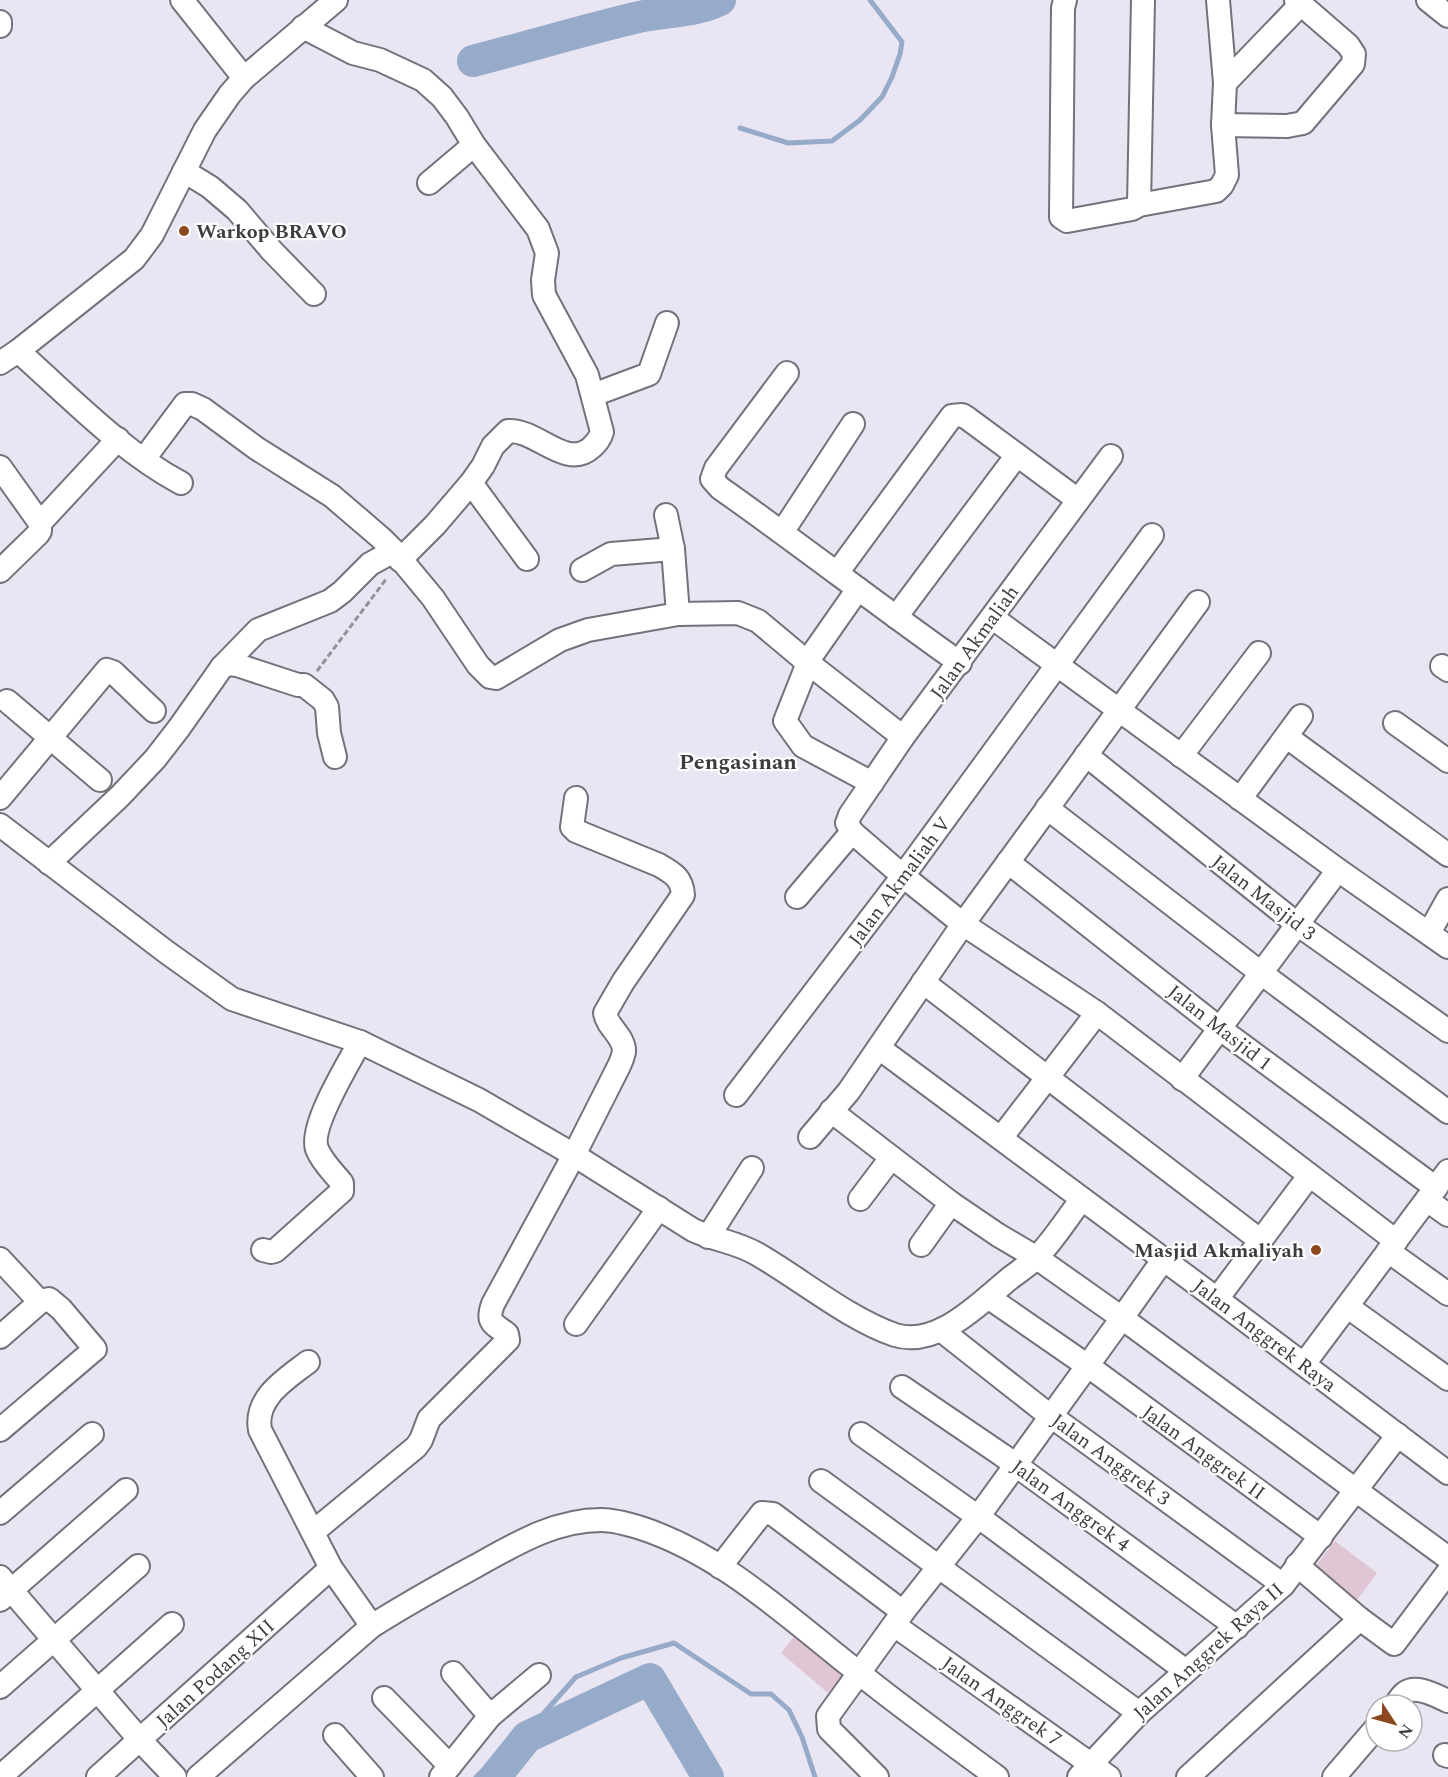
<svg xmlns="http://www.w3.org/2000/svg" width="1448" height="1777" viewBox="0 0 1448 1777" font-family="Spectral,serif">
<rect width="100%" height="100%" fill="#eae5f2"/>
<g fill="#e0c6d4">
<polygon points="1335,1541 1377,1573 1357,1600 1315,1567"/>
<polygon points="797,1633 844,1673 828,1693 781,1653"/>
</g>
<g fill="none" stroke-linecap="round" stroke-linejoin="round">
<g stroke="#96aac9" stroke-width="5">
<polyline points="740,128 788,143 832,141 860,120 882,97 892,77 900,54 902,42 870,0"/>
<polyline points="476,1777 543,1714 576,1677 621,1658 674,1643 751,1694 771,1694 789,1710 802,1737 815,1777"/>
</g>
<g stroke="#96aac9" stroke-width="32">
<path d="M 473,61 C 528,47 583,30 639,17 C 666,11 696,12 720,0"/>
<polyline points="495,1777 527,1737 650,1679 708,1777"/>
</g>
<defs>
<g id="minor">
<polyline points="182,0 244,78"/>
<polyline points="1065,0 1063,8 1061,217 1067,221 1132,209 1139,205 1216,191 1222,185 1227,175 1223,125 1225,83 1218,0"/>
<polyline points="1428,0 1448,16"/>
<polyline points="0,22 0,26"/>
<path d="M 303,27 L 353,53 L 380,60 L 423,80 L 442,97 L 457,117 L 474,145 L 538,229 L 547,253 L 543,280 L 544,295 L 587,375 L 602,432 C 600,439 597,442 592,447 C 566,471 537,429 508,431 L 493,446 L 483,466 L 471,483 L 435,525 L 400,560"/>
<polyline points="1225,83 1302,3"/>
<polyline points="1223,125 1287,126 1303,123 1353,64 1354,54 1348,45 1296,0"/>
<polyline points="184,171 210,187 237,210 272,251 314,294"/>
<polyline points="429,183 474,145"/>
<polyline points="1139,205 1143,0"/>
<path d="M 18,351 C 69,396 121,451 181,483"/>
<polyline points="0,363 18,351 134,259 152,235 205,130 230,94 244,78 336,0"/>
<path d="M 787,373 L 716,468 L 712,479 L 720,488 C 801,545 879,606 960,663"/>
<polyline points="593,395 649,374 667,323"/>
<polyline points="1111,456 903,737 850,815 847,823 852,832 903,876 963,924 1097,1013 1396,1241"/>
<polyline points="144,459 185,404 192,404 203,409 256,448 332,496 381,538 394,551 433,598 478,665 490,677 496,678 560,640 588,630 678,614 738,613 758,621 807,662 903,737"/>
<polyline points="0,467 40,523 40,531 38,534 0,571"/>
<polyline points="471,483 527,559"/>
<polyline points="666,515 673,549 678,614"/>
<polyline points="40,523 118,439"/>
<polyline points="783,531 853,424"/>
<polyline points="582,570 611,554 673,549"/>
<polyline points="837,573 952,416 962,415 967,418 1078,500"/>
<polyline points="896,617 1017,455"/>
<polyline points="993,618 1338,870 1448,947"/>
<polyline points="807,662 858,589"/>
<polyline points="808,663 785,721 803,746 872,783"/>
<polyline points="1442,666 1448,670"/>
<polyline points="222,667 228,664 237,665 298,685 304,685 323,700 327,707 329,733 335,757"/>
<polyline points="7,701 100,780"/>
<polyline points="1395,723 1448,761"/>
<polyline points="1287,737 1448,855"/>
<polyline points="1086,755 1297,924 1448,1031"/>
<polyline points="1181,756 1259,653"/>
<polyline points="0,798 107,670 113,672 154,711"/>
<polyline points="1240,799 1301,716"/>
<polyline points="1047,808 1261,973 1448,1112"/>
<path d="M 0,825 L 165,951 L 232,999 L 360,1042 L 479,1100 L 574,1155 L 693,1230 C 714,1240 737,1242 757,1254 C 799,1278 850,1320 895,1335 C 937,1348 979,1304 1009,1279 C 1018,1272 1029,1265 1037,1257 C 1054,1240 1067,1218 1082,1199"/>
<polyline points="1008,862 1219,1028 1436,1188"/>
<polyline points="49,863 120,796 155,759 179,728 222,667 258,630 330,601 342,592 370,564 394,551"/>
<polyline points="797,897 852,832"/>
<polyline points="1429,933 1448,899"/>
<polyline points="923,982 1261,1241"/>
<polyline points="879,1048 1217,1299 1448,1473"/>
<polyline points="1182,1079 1338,870"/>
<polyline points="736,1095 903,876 1152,535"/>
<polyline points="831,1111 951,1203 998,1235 1037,1258 1122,1318 978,1517 903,1612 828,1716 829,1729 877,1777"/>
<polyline points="810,1137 849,1091 963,924 1198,602"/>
<polyline points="1001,1138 1097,1013"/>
<polyline points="860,1199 891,1158"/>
<polyline points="1427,1200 1448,1215"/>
<polyline points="708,1237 752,1168"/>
<polyline points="921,1245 951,1203"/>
<path d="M 263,1250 L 271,1252 L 275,1251 L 342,1191 L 342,1183 C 334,1173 322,1162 317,1149 C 309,1127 348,1064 360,1042"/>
<polyline points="1388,1251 1448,1294"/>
<polyline points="0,1259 40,1302"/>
<polyline points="1163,1260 1122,1318 1448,1558"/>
<polyline points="988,1297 1095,1371 1321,1537"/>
<polyline points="1217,1299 1309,1176"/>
<polyline points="1348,1307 1448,1379"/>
<polyline points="576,1324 659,1208"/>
<polyline points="941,1330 1040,1408 1283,1585"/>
<polyline points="0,1337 40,1302 49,1299 61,1309 95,1349 0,1430"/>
<path d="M 308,1362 C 286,1379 254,1398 260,1430 L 331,1568 L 372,1626"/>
<polyline points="1304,1364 1448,1171"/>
<polyline points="902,1387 1002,1455 1237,1627"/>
<polyline points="861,1434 991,1526 1186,1671"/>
<polyline points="821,1481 1139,1713"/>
<polyline points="0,1513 92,1434"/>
<path d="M 313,1532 L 416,1447 L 421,1440 L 429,1419 L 508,1340 L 507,1334 C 493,1323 486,1323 493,1304 L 574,1155 L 619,1066 C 621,1062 623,1056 624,1052 C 625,1037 607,1027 605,1013 L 623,982 L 683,895 C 682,878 673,873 659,865 L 576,831 L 572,827 L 576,798"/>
<polyline points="1297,1565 1360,1619"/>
<polyline points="720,1567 762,1513 773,1514 903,1612"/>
<polyline points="0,1577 140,1740 175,1777"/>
<polyline points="0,1600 126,1490"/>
<polyline points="894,1625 1109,1777"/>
<polyline points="453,1673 490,1716"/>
<polyline points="0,1687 138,1566"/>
<polyline points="384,1698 450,1766"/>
<path d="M 1395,1705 C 1398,1702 1401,1696 1405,1693 C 1417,1684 1436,1696 1448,1701"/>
<polyline points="335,1735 372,1777"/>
<polyline points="1445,1755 1448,1756"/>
<polyline points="0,1777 172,1624"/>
<polyline points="98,1777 331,1568"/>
<path d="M 198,1777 L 372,1626 C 405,1605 439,1586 474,1567 C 514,1545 554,1520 601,1520 C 614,1520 628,1524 641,1528 C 724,1555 791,1620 859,1673 C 904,1709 951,1743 997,1777"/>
<polyline points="441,1777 490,1716 539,1675"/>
<polyline points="1079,1777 1139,1713 1283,1585 1398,1435"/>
<polyline points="1188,1777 1360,1619 1394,1644 1448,1572"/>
<polyline points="1334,1777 1376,1728"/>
</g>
</defs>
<use href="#minor" stroke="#75717c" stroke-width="26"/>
<polyline stroke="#94919a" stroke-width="3" stroke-dasharray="6 3" stroke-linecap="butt" points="317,671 387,578"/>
<use href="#minor" stroke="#fff" stroke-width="22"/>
</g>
<g fill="#8c471e" stroke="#fff" stroke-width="2">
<circle cx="184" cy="231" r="6"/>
<circle cx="1316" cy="1250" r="6"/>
</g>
<g text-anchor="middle" stroke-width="4.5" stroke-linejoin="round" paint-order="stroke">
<g font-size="20" font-weight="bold" fill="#3e3c41" stroke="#fff" text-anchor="start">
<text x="196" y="238">Warkop BRAVO</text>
<text x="1304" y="1257" text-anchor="end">Masjid Akmaliyah</text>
</g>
<g font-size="20" fill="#3e3c41" stroke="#fff">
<text transform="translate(974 642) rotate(-54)" y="7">Jalan Akmaliah</text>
<text transform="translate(899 881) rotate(-53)" y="7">Jalan Akmaliah V</text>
<text transform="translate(1264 897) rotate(38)" y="7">Jalan Masjid 3</text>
<text transform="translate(1220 1027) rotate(38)" y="7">Jalan Masjid 1</text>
<text transform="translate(1265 1335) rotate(37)" y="7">Jalan Anggrek Raya</text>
<text transform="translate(1204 1452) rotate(36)" y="7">Jalan Anggrek II</text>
<text transform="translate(1111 1459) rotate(36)" y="7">Jalan Anggrek 3</text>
<text transform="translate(1071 1505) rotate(36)" y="7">Jalan Anggrek 4</text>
<text transform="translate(1208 1651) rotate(-42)" y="7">Jalan Anggrek Raya II</text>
<text transform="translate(215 1673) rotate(-42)" y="7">Jalan Podang XII</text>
<text transform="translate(1002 1701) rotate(35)" y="7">Jalan Anggrek 7</text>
</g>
<g font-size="22" font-weight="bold" fill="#3e3c41" stroke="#fff">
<text x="738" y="769">Pengasinan</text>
</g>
</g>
<g transform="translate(1394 1723) rotate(126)"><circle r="28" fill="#ffffff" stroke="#b2b1b3" stroke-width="1.5"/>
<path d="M0-4.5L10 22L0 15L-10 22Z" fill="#8c471e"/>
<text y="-9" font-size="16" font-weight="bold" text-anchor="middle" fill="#3e3c41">N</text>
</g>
</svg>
